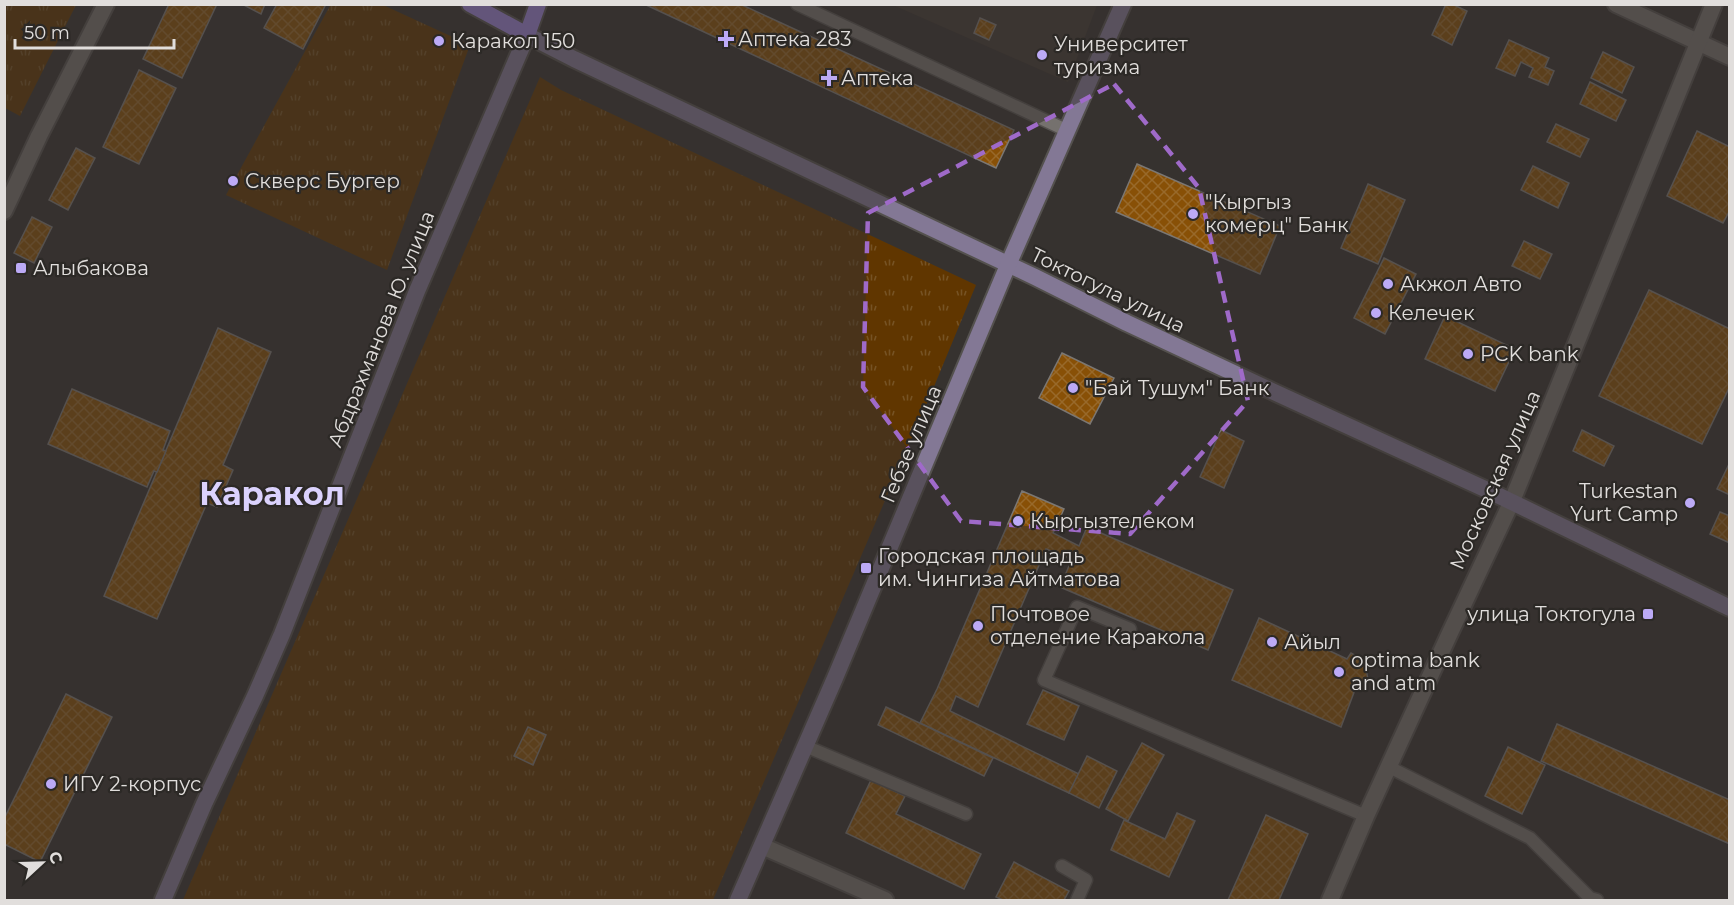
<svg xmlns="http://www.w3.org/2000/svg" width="1734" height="905" viewBox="0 0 1734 905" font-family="Montserrat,sans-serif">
<defs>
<pattern id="park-tufts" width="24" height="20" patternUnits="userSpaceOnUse" patternTransform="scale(1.5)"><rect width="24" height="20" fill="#603600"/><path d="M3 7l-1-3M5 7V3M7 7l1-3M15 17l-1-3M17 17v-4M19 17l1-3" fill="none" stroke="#765325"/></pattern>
<pattern id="building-cross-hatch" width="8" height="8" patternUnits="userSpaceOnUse" patternTransform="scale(1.5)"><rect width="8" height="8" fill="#885006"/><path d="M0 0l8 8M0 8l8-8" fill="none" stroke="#98692a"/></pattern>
</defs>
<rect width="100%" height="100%" fill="#36322f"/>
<polygon fill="#423a33" points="893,5 1097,5 1068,82"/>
<g fill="url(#park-tufts)">
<polygon points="331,4 383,5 470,45 387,270 226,195"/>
<polygon points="4,5 76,5 20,116 5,108"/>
<polygon points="540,77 561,90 976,285 933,389 713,900 183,900"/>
</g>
<g fill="url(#building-cross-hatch)" stroke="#7b7773" stroke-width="1.5">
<polygon points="169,4 217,4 182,78 143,59"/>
<polygon points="242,4 265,4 261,14"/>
<polygon points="277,4 326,4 303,49 264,28"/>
<polygon points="644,4 740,4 1014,130 996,168"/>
<polygon points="1446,4 1452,4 1467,11 1452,45 1432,35"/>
<polygon points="980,18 996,25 989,40 974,33"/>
<polygon points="1509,40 1549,58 1545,67 1554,71 1548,85 1529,77 1533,68 1521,62 1515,76 1496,68"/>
<polygon points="1603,52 1634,67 1622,93 1591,78"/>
<polygon points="139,70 176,88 139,164 103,147"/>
<polygon points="1590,82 1626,100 1616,121 1580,104"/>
<polygon points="1556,124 1589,139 1580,157 1547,142"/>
<polygon points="1697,131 1730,147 1730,210 1723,223 1667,196"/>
<polygon points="76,148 95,158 68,210 49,200"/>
<polygon points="1137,164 1280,226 1260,274 1116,212"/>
<polygon points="1533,166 1569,183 1558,208 1521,190"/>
<polygon points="1368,184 1405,200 1378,264 1341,248"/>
<polygon points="32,217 52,227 34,263 14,253"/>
<polygon points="1524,241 1552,254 1540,279 1512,266"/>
<polygon points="1384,258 1416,274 1385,334 1354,318"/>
<polygon points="1649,290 1730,329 1730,386 1702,444 1599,396"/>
<polygon points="1445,316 1515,349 1495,391 1425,359"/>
<polygon points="218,328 271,352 223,465 233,470 223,493 217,507 207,503 157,619 104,596"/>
<polygon points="1062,353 1114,378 1090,424 1039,398"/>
<polygon points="72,389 170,431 163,450 166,451 157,472 154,471 147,487 48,444"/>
<polygon points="1221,430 1244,441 1224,488 1200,477"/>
<polygon points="1582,430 1614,446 1604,466 1573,451"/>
<polygon points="1730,462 1730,495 1717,489"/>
<polygon points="1022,491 1064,509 1053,533 1079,546 1087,527 1233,590 1208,650 1060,587 1072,559 1046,549 978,707 956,696 950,711 1079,774 1069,793 920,723 937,689"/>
<polygon points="1720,512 1730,516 1730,543 1710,534"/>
<polygon points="1259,618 1347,659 1351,653 1360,658 1366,668 1368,680 1364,690 1356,687 1341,727 1232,680"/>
<polygon points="1043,690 1079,706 1064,740 1027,724"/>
<polygon points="66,694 112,717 40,862 4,844 4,819"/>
<polygon points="886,707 993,758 984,776 878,725"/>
<polygon points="1557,724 1730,800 1730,844 1541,761"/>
<polygon points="528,727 546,735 533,765 514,756"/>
<polygon points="1142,743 1164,755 1128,821 1106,809"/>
<polygon points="1508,747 1545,765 1522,814 1485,796"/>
<polygon points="1087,756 1117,771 1099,808 1069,793"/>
<polygon points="871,780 905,796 896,814 981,854 964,889 846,833"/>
<polygon points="1177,813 1195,821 1169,877 1111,850 1124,820 1165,839"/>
<polygon points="1266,815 1308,834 1279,900 1228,900"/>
<polygon points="1014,862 1069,891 1064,900 1003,900 996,897"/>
</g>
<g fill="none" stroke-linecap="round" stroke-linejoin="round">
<defs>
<g id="service">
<polyline points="797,4 1068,131"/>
<polyline points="1130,629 1077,607 1044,680 1366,816"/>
<polyline points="805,746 966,814"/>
<polyline points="1389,767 1530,838 1590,898 1597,900"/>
<polyline points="1062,866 1086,880 1077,900"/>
</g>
<g id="minor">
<polyline points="1616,4 1730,57"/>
<polyline points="4,211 39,136 106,4"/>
<polyline points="762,846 885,900"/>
<polyline points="1330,900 1366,816 1449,635 1512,501 1714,4"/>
</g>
<g id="secondary">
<polyline points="163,900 204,804 255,696 282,634 417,291 527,35 574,59 1035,277 1127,323 1274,392 1485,489 1730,608"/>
<polyline points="738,900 835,678 1008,265 1123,4"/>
</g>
<polyline id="trunk" points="470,4 527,35 538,4"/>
</defs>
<use href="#service" stroke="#54514e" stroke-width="15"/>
<use href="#minor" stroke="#54514e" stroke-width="20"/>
<use href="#secondary" stroke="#54514e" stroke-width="20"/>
<use href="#trunk" stroke="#54514e" stroke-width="20"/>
<use href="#service" stroke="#75716e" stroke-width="12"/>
<use href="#minor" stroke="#75716e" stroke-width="16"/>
<use href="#secondary" stroke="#837895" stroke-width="16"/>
<use href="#trunk" stroke="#9a82d6" stroke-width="16"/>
</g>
<path d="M0 0H1734V905H0ZM 1114,84 L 1199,188 L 1248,401 L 1130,534 L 961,521 L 863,387 L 868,213 Z" fill="#36322f" fill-opacity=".55" fill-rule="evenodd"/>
<path fill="none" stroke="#9f6ac9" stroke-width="4.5" stroke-dasharray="12 8" stroke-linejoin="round" d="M 1114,84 L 1199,188 L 1248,401 L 1130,534 L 961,521 L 863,387 L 868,213 Z"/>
<g fill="#bcaaf6" stroke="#2c2926" stroke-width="2">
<path d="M723 30h6v6h6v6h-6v6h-6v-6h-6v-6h6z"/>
<circle cx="439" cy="41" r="6"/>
<circle cx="1042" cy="55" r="6"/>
<path d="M826 69h6v6h6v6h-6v6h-6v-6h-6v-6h6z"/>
<circle cx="233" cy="181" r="6"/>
<circle cx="1193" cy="214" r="6"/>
<rect x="15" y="262" width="12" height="12" rx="3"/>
<circle cx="1388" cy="284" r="6"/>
<circle cx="1376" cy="313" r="6"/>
<circle cx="1468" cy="354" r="6"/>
<circle cx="1073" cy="388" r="6"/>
<circle cx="1690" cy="503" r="6"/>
<circle cx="1018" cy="521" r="6"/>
<rect x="860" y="562" width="12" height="12" rx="3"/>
<rect x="1642" y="608" width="12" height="12" rx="3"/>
<circle cx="978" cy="626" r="6"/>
<circle cx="1272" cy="642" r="6"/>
<circle cx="1339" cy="672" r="6"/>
<circle cx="51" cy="784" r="6"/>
</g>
<g text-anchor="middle" stroke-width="4.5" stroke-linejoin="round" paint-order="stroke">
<g font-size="20" fill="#e1dedc" stroke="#2c2926" text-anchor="start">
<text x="738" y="46">Аптека 283</text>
<text x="451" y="48">Каракол 150</text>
<text x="1054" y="51">Университет<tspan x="1054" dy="23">туризма</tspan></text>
<text x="841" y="85">Аптека</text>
<text x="245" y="188">Скверс Бургер</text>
<text x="1205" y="209">"Кыргыз<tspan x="1205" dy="23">комерц" Банк</tspan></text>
<text x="33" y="275">Алыбакова</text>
<text x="1400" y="291">Акжол Авто</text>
<text x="1388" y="320">Келечек</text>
<text x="1480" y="361">PCK bank</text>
<text x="1085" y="395">"Бай Тушум" Банк</text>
<text x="1678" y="498" text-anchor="end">Turkestan<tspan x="1678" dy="23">Yurt Camp</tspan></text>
<text x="1030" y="528">Кыргызтелеком</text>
<text x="878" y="563">Городская площадь<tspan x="878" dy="23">им. Чингиза Айтматова</tspan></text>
<text x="990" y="621">Почтовое<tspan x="990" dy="23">отделение Каракола</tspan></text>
<text x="1636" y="621" text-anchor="end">улица Токтогула</text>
<text x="1284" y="649">Айыл</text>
<text x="1351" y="667">optima bank<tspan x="1351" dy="23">and atm</tspan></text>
<text x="63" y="791">ИГУ 2-корпус</text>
</g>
<g font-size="20" fill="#e1dedc" stroke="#2c2926">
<text transform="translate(1108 290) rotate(26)" y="7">Токтогула улица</text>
<text transform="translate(381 329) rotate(-68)" y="7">Абдрахманова Ю. улица</text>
<text transform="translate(911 444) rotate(-67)" y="7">Гебзе улица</text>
<text transform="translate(1495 480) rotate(-66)" y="7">Московская улица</text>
</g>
<g font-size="32" font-weight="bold" fill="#dbd2fd" stroke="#2c2926">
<text x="272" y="505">Каракол</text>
</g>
</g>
<rect width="1734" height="905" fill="none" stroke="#e1dedc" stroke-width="12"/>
<g transform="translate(42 863) rotate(68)" stroke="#2c2926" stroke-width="4.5" paint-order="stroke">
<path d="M0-4.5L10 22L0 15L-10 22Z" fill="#e1dedc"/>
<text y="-9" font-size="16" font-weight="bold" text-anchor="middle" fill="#e1dedc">С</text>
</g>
<path d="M15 39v9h159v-9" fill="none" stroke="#e1dedc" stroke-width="3"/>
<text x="24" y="39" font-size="18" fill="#e1dedc" stroke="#2c2926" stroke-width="4.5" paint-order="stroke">50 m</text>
</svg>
